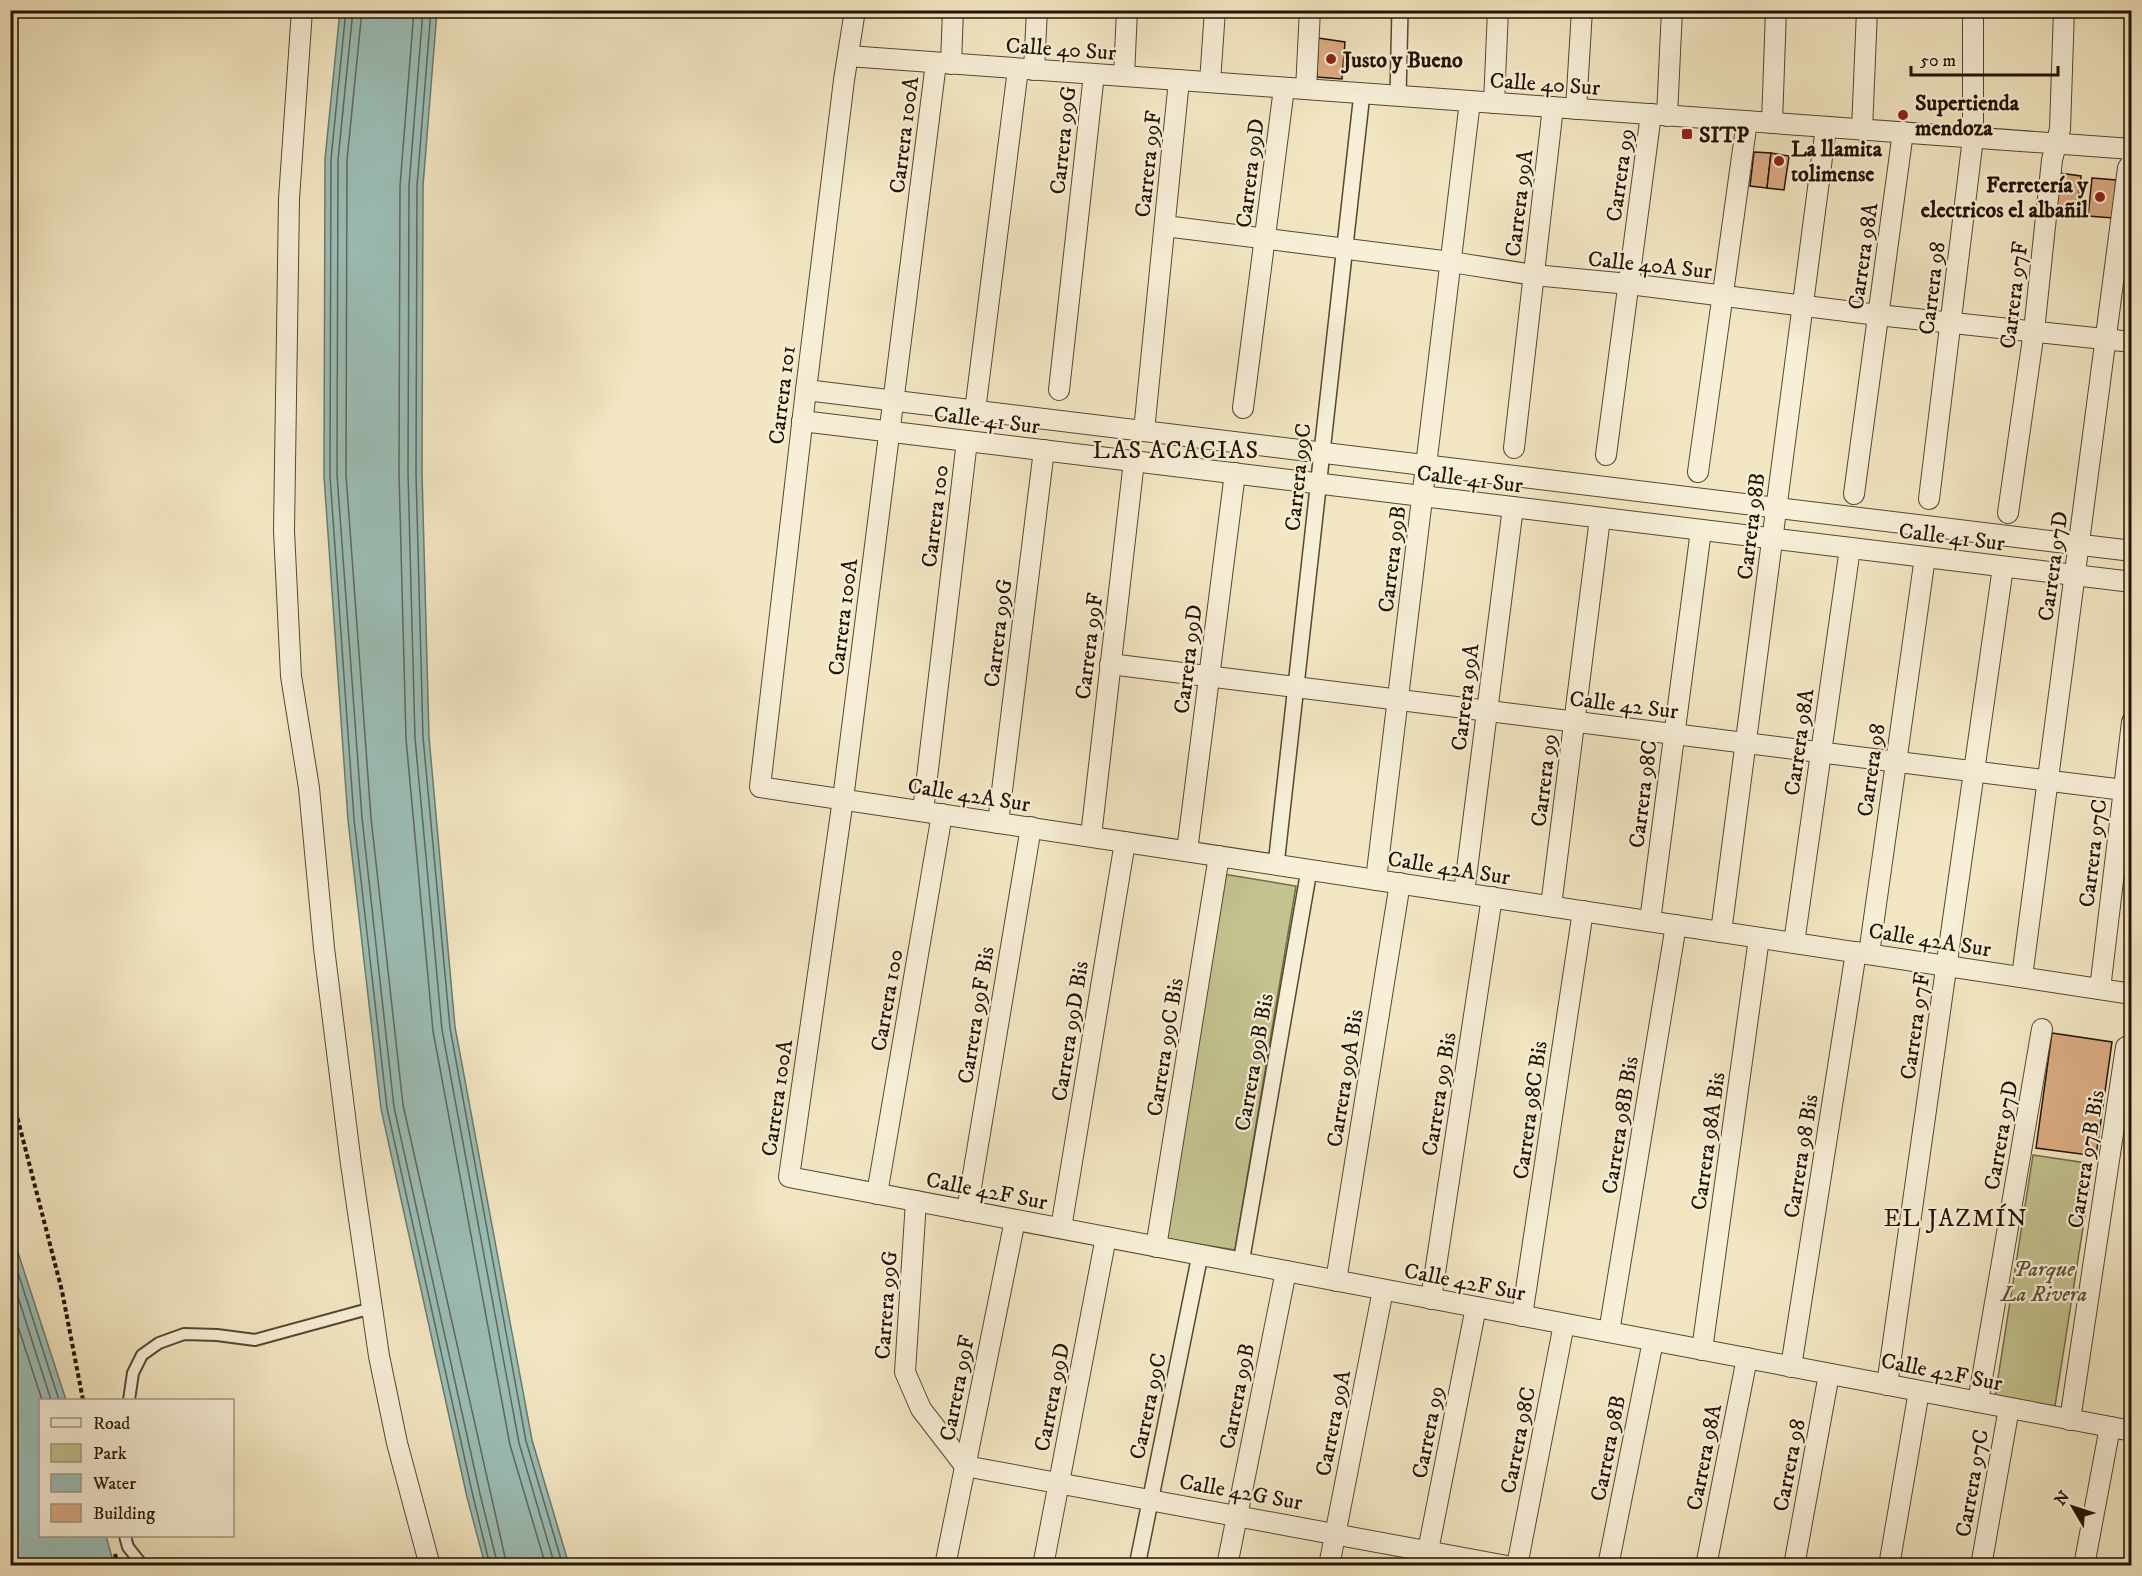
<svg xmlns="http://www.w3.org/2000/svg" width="2142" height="1576" viewBox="0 0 2142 1576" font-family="'IM FELL DW Pica',serif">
<rect width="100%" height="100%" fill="#f3e7c3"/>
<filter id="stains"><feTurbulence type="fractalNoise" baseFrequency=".00333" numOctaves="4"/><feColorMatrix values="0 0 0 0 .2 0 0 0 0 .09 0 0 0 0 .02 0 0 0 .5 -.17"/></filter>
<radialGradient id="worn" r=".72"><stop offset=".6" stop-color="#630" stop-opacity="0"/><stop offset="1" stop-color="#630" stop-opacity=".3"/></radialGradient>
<g fill="#c2c38f" stroke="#726a48" stroke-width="1.5">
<polygon points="1223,874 1296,886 1235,1250 1162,1238"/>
<polygon points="2033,1155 2093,1164 2055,1406 1995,1397"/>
</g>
<g fill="#9cbfb8" stroke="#6b7a6f" stroke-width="1.5">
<polygon points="340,11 437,11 423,186 422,473 429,737 455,1027 532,1440 569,1565 485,1565 467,1497 381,1109 348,820 324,476 325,159"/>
<polygon points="10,1228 66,1400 40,1400 40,1536 106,1536 114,1565 11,1565"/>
</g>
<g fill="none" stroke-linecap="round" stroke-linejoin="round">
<g stroke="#5f685d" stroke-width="1.5">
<polyline points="346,10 331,159 330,476 354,819 387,1108 473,1496 490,1566"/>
<polyline points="353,10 338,160 337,475 362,818 394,1107 480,1494 498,1566"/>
<polyline points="362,10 347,160 346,475 371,818 403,1105 507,1566"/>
<polyline points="414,10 400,186 399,473 406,739 433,1031 510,1445 546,1566"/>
<polyline points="423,10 409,186 408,473 415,738 442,1030 519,1443 555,1566"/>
<polyline points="431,10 417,186 416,473 423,737 450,1028 526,1441 563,1566"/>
<polyline points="10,1248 59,1400"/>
<polyline points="10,1272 51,1400"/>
<polyline points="10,1302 42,1400"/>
</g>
</g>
<g fill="#dcac83" stroke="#221202" stroke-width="1.5">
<polygon points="1318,38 1345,42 1342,79 1317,77"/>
<polygon points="1754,152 1771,153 1767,188 1750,186"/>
<polygon points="1771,153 1789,156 1784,190 1767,188"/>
<polygon points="2059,173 2081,176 2077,210 2056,208"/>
<polygon points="2092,178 2116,180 2113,218 2088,216"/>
<polygon points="2052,1033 2112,1042 2096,1156 2036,1148"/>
</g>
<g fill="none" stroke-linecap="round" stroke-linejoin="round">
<defs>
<g id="service">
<polyline points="129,1400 133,1373 142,1355 159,1343 184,1334 217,1335 255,1340 372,1308"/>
<polyline points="125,1536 128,1547 143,1566"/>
</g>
<g id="pedestrian">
<polyline points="1398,96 1400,10"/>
<polyline points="1276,865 1362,93"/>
<polyline points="1241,1263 1309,870"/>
<polyline points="1137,1566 1200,1255"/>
</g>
<g id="minor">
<polyline points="302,10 289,199 284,531 291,676 309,788 324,948 351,1164 379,1356 397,1443 430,1566"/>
<polyline points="855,10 844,80 806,390 760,787 2132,994"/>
<polyline points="848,56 2132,149"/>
<polyline points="936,63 843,799 789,1177 2132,1431"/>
<polyline points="951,64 953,10"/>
<polyline points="1034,70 1037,10"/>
<polyline points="1124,76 1127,10"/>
<polyline points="1210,82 1215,10"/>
<polyline points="1306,89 1310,10"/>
<polyline points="1494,103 1498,10"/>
<polyline points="1576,109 1582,10"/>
<polyline points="1667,116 1672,10"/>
<polyline points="1772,123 1776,10"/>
<polyline points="1862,130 1867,10"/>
<polyline points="1165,226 1451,262 1534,275 1629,284 1878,315 2132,342"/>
<polyline points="806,390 2132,551"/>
<polyline points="1059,390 1094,74"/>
<polyline points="1243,408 1284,88"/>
<polyline points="975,411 1018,69"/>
<polyline points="802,421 2132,582"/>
<polyline points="1144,431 1179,80"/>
<polyline points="1514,448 1553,107"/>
<polyline points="1606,455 1651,114"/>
<polyline points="1698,472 1747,121"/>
<polyline points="1854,494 1903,132"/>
<polyline points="1929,499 1973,138 1973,10"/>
<polyline points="2008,513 2034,331 2052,160 2060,129 2064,10"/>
<polyline points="1110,664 2132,791"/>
<polyline points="923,811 967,441"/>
<polyline points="998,823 1044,450"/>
<polyline points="1091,836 1134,461"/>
<polyline points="1187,851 1235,473"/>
<polyline points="1376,880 1470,101"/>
<polyline points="1464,893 1513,507"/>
<polyline points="1551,906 1600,518"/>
<polyline points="1650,921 1701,530"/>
<polyline points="1721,932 1826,127"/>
<polyline points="1794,943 1850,548"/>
<polyline points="1869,954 1925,557"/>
<polyline points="2022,977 2128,168 2132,162"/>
<polyline points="2100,989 2132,722"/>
<polyline points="877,1194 942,814"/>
<polyline points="916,1201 905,1372 921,1409 965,1466 1507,1566"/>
<polyline points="967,1211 1031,827"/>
<polyline points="1061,1228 1125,842"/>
<polyline points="1156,1247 1219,856"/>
<polyline points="1336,1281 1400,883"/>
<polyline points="1431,1299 1492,897"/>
<polyline points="1522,1316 1583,911"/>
<polyline points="1609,1332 1676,925"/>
<polyline points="1702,1350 1759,938"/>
<polyline points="1791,1367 1856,952"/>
<polyline points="1887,1385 2003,567"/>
<polyline points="1978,1402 2042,1029"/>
<polyline points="2070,1420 2126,1047"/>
<polyline points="945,1566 1015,1220"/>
<polyline points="1043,1566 1106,1237"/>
<polyline points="1227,1566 1286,1271"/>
<polyline points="1329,1566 1383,1290"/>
<polyline points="1425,1566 1476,1307"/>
<polyline points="1517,1566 1564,1324"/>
<polyline points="1608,1566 1653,1341"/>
<polyline points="1706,1566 1747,1358"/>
<polyline points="1794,1566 1829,1374"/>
<polyline points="1889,1566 1919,1391"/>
<polyline points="1981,1566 2009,1408"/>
<polyline points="2084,1566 2110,1427"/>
</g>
</defs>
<use href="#service" stroke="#564732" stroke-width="14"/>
<use href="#pedestrian" stroke="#564732" stroke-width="18"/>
<use href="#minor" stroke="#564732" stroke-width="22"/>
<g stroke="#221202" stroke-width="4" stroke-dasharray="4.5 3" stroke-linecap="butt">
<polyline points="2128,1031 2131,1012"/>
<polyline points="10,1089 62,1291 83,1400"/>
<polyline points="115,1554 118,1566"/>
</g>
<use href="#service" stroke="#f7efd8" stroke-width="10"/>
<use href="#pedestrian" stroke="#f7efd8" stroke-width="15"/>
<use href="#minor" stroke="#f7efd8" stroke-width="20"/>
</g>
<g fill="#8f2418" stroke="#f7efd8" stroke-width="2">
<circle cx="1331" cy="59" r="6"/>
<circle cx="1903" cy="115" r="6"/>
<rect x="1681" y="128" width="12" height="12" rx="3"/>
<circle cx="1779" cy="161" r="6"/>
<circle cx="2100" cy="197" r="6"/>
</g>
<g text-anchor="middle" stroke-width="4.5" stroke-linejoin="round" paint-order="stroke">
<g font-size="22" fill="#221202" stroke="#f7efd8">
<text transform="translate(1061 48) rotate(4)" y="8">Calle 40 Sur</text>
<text transform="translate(1545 83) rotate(4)" y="8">Calle 40 Sur</text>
<text transform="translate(903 135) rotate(-83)" y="8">Carrera 100A</text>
<text transform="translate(1062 140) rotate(-84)" y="8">Carrera 99G</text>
<text transform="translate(1147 164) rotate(-84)" y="8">Carrera 99F</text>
<text transform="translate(1249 173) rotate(-83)" y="8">Carrera 99D</text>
<text transform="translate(1619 175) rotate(-82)" y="8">Carrera 99</text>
<text transform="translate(1518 203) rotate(-83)" y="8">Carrera 99A</text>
<text transform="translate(1862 256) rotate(-82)" y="8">Carrera 98A</text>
<text transform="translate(1650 264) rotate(6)" y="8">Calle 40A Sur</text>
<text transform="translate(1931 288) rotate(-83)" y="8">Carrera 98</text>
<text transform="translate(2013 295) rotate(-83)" y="8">Carrera 97F</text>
<text transform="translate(781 395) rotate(-83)" y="8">Carrera 101</text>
<text transform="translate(987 419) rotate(7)" y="8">Calle 41 Sur</text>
<text transform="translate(1297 477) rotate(-84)" y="8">Carrera 99C</text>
<text transform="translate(1470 478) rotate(7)" y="8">Calle 41 Sur</text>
<text transform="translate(934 516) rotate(-83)" y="8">Carrera 100</text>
<text transform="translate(1750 526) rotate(-83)" y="8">Carrera 98B</text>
<text transform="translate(1952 536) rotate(7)" y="8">Calle 41 Sur</text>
<text transform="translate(1391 559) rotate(-83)" y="8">Carrera 99B</text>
<text transform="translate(2052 566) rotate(-82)" y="8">Carrera 97D</text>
<text transform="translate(842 617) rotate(-83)" y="8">Carrera 100A</text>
<text transform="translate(997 633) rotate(-83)" y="8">Carrera 99G</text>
<text transform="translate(1088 646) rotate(-83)" y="8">Carrera 99F</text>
<text transform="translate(1187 659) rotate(-83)" y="8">Carrera 99D</text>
<text transform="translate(1464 697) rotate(-83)" y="8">Carrera 99A</text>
<text transform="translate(1624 704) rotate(7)" y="8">Calle 42 Sur</text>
<text transform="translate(1798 742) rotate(-82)" y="8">Carrera 98A</text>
<text transform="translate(1870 770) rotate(-82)" y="8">Carrera 98</text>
<text transform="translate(1543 780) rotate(-83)" y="8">Carrera 99</text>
<text transform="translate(969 794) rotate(9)" y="8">Calle 42A Sur</text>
<text transform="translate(1642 794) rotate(-83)" y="8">Carrera 98C</text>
<text transform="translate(2092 853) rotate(-83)" y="8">Carrera 97C</text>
<text transform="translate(1449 867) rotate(9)" y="8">Calle 42A Sur</text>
<text transform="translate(1930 939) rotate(9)" y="8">Calle 42A Sur</text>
<text transform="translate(886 1000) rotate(-80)" y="8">Carrera 100</text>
<text transform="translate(975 1015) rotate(-81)" y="8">Carrera 99F Bis</text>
<text transform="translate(1914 1026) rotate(-82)" y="8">Carrera 97F</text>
<text transform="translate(1069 1031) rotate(-81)" y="8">Carrera 99D Bis</text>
<text transform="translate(1164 1047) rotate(-81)" y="8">Carrera 99C Bis</text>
<text transform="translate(1253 1062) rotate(-80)" y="8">Carrera 99B Bis</text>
<text transform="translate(1344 1078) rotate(-81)" y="8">Carrera 99A Bis</text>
<text transform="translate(1438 1094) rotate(-81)" y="8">Carrera 99 Bis</text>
<text transform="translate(776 1098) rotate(-82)" y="8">Carrera 100A</text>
<text transform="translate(1529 1110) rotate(-82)" y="8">Carrera 98C Bis</text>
<text transform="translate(1619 1125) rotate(-81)" y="8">Carrera 98B Bis</text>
<text transform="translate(2000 1135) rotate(-80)" y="8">Carrera 97D</text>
<text transform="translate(1707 1141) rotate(-82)" y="8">Carrera 98A Bis</text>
<text transform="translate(1800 1156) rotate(-81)" y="8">Carrera 98 Bis</text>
<text transform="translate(2085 1159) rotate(-81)" y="8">Carrera 97B Bis</text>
<text transform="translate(987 1190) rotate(11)" y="8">Calle 42F Sur</text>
<text transform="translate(1465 1281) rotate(11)" y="8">Calle 42F Sur</text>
<text transform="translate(885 1305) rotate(-86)" y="8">Carrera 99G</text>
<text transform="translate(1942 1371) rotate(11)" y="8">Calle 42F Sur</text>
<text transform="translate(956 1388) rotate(-79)" y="8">Carrera 99F</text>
<text transform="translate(1236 1396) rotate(-79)" y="8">Carrera 99B</text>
<text transform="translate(1051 1397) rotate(-79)" y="8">Carrera 99D</text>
<text transform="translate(1147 1406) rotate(-78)" y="8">Carrera 99C</text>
<text transform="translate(1332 1423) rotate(-79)" y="8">Carrera 99A</text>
<text transform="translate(1427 1432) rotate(-79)" y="8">Carrera 99</text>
<text transform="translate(1517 1440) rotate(-79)" y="8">Carrera 98C</text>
<text transform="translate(1607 1448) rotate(-79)" y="8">Carrera 98B</text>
<text transform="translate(1703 1457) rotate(-79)" y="8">Carrera 98A</text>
<text transform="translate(1788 1465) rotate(-79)" y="8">Carrera 98</text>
<text transform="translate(1971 1483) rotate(-80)" y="8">Carrera 97C</text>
<text transform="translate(1241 1491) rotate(10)" y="8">Calle 42G Sur</text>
</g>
<g font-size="22" font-weight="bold" fill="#221202" stroke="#f7efd8" text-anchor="start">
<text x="1343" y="67">Justo y Bueno</text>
<text x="1915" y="110">Supertienda<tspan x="1915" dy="25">mendoza</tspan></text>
<text x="1699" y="142">SITP</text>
<text x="1791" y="156">La llamita<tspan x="1791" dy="25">tolimense</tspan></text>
<text x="2088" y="192" text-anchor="end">Ferretería y<tspan x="2088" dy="25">electricos el albañil</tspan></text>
</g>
<g font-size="22" font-style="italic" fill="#5a5033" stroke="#f7efd8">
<text x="2044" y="1276">Parque<tspan x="2044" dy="25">La Rivera</tspan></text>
</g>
<g font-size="24" letter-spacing="1.5" fill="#221202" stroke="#f7efd8">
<text x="1176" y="458">LAS ACACIAS</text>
<text x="1956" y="1226">EL JAZMÍN</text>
</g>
</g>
<rect width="2142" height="1576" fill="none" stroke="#f3e7c3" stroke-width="36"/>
<rect x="12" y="12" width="2118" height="1552" fill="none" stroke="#221202" stroke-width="3"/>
<rect x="18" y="18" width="2106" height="1540" fill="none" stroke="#221202" stroke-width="1.5"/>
<rect x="39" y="1399" width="195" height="138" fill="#f7efd8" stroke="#a29782" stroke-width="1.5"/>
<rect x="51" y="1418" width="30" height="9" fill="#f7efd8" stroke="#a29782" stroke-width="1.5"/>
<text x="93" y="1429" font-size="18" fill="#221202">Road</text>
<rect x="51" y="1444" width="30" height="18" fill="#c2c38f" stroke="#a29782" stroke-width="1.5"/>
<text x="93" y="1459" font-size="18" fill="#221202">Park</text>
<rect x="51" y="1474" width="30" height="18" fill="#9cbfb8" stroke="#a29782" stroke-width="1.5"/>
<text x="93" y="1489" font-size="18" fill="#221202">Water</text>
<rect x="51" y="1504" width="30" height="18" fill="#dcac83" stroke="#a29782" stroke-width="1.5"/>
<text x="93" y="1519" font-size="18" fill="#221202">Building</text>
<g transform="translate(2073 1507) rotate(309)" stroke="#f7efd8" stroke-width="4.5" paint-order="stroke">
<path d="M0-4.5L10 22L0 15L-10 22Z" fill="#221202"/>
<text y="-9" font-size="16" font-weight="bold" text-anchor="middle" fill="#221202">N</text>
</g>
<path d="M1911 66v9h147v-9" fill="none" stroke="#221202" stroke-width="3"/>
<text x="1920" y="66" font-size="18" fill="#221202" stroke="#f7efd8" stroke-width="4.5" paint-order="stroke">50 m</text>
<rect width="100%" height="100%" filter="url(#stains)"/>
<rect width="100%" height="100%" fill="url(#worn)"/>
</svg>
